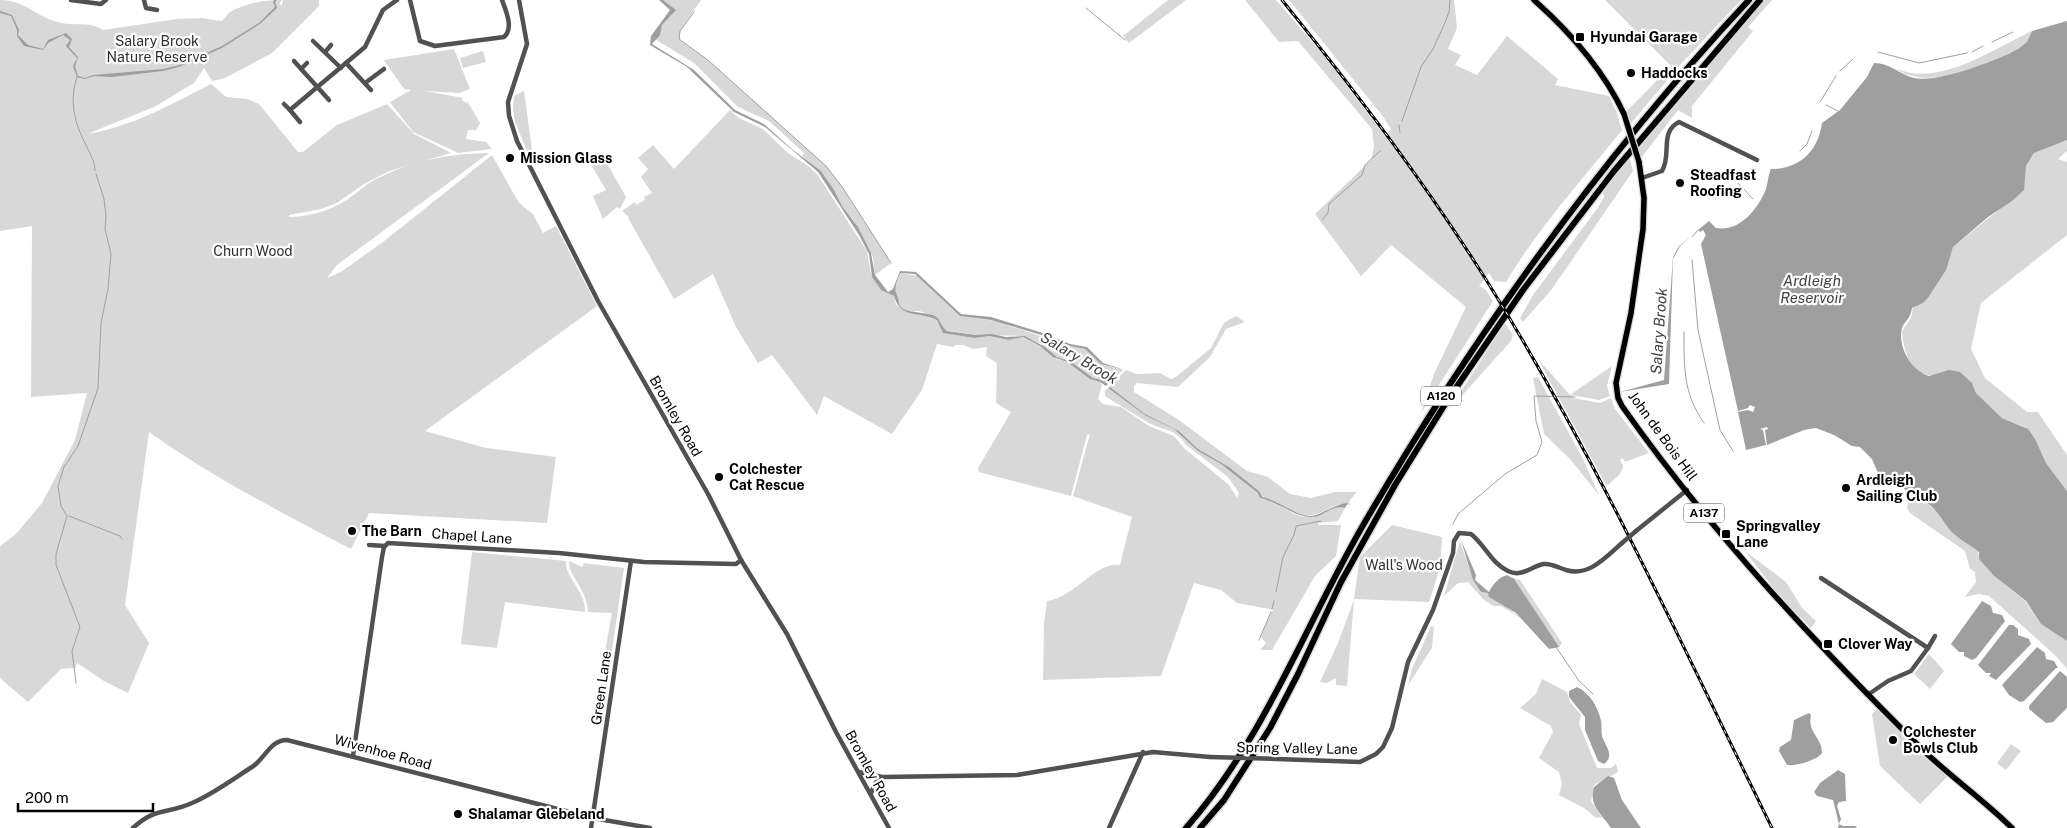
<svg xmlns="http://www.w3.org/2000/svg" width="2067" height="828" viewBox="0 0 2067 828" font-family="'Public Sans',sans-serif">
<rect width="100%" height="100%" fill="#fff"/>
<g fill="#d8d8d8">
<path d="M 0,0 C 26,0 38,19 62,23 C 75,26 91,21 103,30 L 177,19 L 201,18 L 222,21 C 225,18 227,14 230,12 C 246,3 264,0 282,0 L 280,2 L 281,7 L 283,0 L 319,0 L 319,6 L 272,53 L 225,78 L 212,81 L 204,68 L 194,83 L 154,107 L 87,134 C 131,127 172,104 211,84 L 226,97 L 247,99 L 259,104 L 298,152 L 303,152 L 337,125 L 387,104 L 414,134 L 451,153 L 389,171 L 364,184 L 337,203 L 321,209 L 289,215 L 289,217 C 309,217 332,210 348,199 C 358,192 366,184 376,179 C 411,161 450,153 489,153 L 337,265 L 327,278 L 341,272 L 383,242 L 492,155 L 519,203 L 533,214 L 543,233 L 556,226 L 597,306 L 425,431 L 486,448 L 556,457 L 547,523 L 369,513 L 351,549 C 282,513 212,477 149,432 L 125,605 L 149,643 L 128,693 L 104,681 L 77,663 L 75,668 L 61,669 L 28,702 L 0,678 L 0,546 L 16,534 L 42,503 L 75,440 L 87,393 L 31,397 L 32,226 L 0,231 Z"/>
<polygon points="663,0 701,0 680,31 679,39 709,61 826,166 843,188 891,263 875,275 873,257 854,221 842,206 825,176 802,156 804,153 769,121 738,107 694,63 655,39 660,35 662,25 675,10"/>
<polygon points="1168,0 1186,0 1129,43 1123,36"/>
<path d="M 1245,0 L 1276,0 L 1323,54 L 1385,136 L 1391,129 L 1382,115 L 1289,0 L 1454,0 L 1457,28 L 1448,49 L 1461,55 L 1455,65 L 1477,75 L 1507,36 L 1558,79 L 1555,85 L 1609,96 L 1617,113 L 1622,130 C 1582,180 1539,227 1506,282 L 1494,281 L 1489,273 L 1479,286 L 1486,290 L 1493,301 L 1421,413 L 1434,374 L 1466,307 L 1391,245 L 1361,276 L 1315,214 L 1371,160 L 1374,147 L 1372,129 L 1298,41 L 1279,42 Z"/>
<polygon points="1605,0 1741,0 1681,64 1631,123 1626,112 1671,66"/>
<polygon points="1765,0 1772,0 1748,27 1753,31 1692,106 1692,118 1678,110 1641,158 1637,142"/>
<path d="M 2032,31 L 2027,42 L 2018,49 C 1987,64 1926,93 1896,68 C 1937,89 1995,48 2032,31 Z"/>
<polygon points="454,49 470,89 459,93 425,91 463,98 462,100 467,103 467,101 480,123 476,130 468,130 466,139 486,142 492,149 458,153 452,150 413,132 390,102 411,90 404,89 384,60"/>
<polygon points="483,51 486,62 463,68 460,58"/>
<polygon points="524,91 532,150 527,151 515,122 513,109 514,96"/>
<path d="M 730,110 L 739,118 L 763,129 L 788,153 L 808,166 L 817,174 L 867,251 L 871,274 L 877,284 L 881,290 L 894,296 L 896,305 L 912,313 L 937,320 L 944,333 L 974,338 L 990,336 L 1008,340 L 1022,337 L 1040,346 L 1057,359 L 1067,362 L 1090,379 L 1100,382 L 1102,385 L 1098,399 L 1103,404 L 1121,407 L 1149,426 L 1174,436 L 1184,448 L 1229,485 L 1237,498 L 1239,493 L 1228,477 L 1185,444 C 1177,429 1162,430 1149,423 C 1134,414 1119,405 1105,396 L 1105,391 L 1126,370 L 1137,374 L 1160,373 L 1171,379 L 1176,377 L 1211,348 L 1224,323 L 1236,316 L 1245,322 L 1226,329 L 1210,357 L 1178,387 L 1137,383 L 1134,386 L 1134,392 L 1179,420 L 1247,471 L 1268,477 L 1290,494 L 1311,498 L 1335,492 L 1357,492 L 1349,501 L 1350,505 C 1334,500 1324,515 1311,515 C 1296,516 1278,501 1262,497 L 1260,492 L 1229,467 L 1198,449 L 1179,431 L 1145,414 L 1110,387 L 1108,388 L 1146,416 L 1174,429 L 1198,451 L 1221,464 L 1246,483 L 1259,493 L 1260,498 C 1276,502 1295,517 1307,517 C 1320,518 1331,504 1345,508 L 1338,521 L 1318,523 L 1319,525 L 1341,525 L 1336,556 L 1315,576 L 1272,650 L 1260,650 L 1266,643 L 1261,637 L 1271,612 L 1274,610 L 1237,603 L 1221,590 L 1194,583 L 1161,676 L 1043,680 L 1044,623 L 1047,601 C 1076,597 1095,561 1120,565 L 1132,517 L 1073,496 L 1090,434 L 1087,435 L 1071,496 L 979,472 L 978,468 L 1011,412 L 996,403 L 997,363 L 986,356 L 987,347 L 974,349 L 963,345 L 955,345 L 954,347 L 937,344 L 922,390 L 892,434 L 824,396 L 817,415 L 772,355 L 758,363 L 736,327 L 713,274 L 674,299 L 628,218 L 629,217 L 622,211 L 635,202 L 636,205 L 645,200 L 644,197 L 652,193 L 641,177 L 648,169 L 638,158 L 653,145 L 674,169 Z"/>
<path d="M 2067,140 L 2067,151 L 2058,159 L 2067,162 L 2067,235 L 1981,303 L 1971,349 L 1985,378 L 2027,412 L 2038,412 L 2067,455 L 2067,491 L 2046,463 L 2036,442 L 2024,427 L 2002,418 L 1976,393 L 1973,385 L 1935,375 C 1911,378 1903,350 1902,331 L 1911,318 L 1913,307 L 1923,303 L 1928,298 L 1945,270 L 1953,247 L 2016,196 L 2026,166 L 2035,152 Z"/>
<polygon points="1629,156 1633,171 1552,289 1523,322 1520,318 1533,295 1599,206 1604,197 1603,193"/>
<polygon points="605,160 626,197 620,209 617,207 603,219 593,196 606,190 590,163"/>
<path d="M 902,273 L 918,276 L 960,316 L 995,321 L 1070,346 L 1085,349 L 1101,364 L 1123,370 L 1107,384 L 1102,380 L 1093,378 L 1067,359 L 1057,357 L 1041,344 L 1025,336 L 976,335 L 945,330 L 940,320 C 933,317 926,312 918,311 C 914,311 910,312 906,310 C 893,305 893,281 902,273 Z"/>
<polygon points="1505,323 1513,335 1511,341 1449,410"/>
<path d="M 1538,359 L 1570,395 L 1612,366 L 1607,386 L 1610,396 L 1599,400 L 1571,395 L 1573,398 L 1600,403 L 1611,398 L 1615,409 L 1649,453 L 1625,462 L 1623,458 L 1620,460 L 1623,466 C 1622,475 1614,479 1608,485 L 1606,484 L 1607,487 Z"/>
<polygon points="1538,377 1582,457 1599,495 1570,459 1544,434 1533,378"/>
<path d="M 1914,496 L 1916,501 C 1934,499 1946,528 1958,537 C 1965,542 1972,546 1978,551 L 1979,559 L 1994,576 L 2025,601 L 2041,624 L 2067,641 L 2067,669 L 2056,656 L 1989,596 L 1979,594 L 1965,597 L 1976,582 L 1975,572 L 1970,569 L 1965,551 L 1910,513 L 1907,508 L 1909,497 Z"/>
<polygon points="1392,525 1442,537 1440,568 1429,602 1354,599 1360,557"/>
<polygon points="1460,541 1473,579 1481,592 1488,593 1522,619 1501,606 1493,606 1483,599 1468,582 1458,583 1444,596"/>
<polygon points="1745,551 1786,582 1802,608 1816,621 1811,628 1781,598"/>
<path d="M 472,552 L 566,561 C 565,578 586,591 585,612 L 505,602 L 497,648 L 461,644 Z"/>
<path d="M 569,561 L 582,567 L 584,563 L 624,568 L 610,664 L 603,663 L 612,613 L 588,612 C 588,590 568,576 569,561 Z"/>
<polygon points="1511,577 1520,580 1562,643 1559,647"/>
<polygon points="1354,600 1347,686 1336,685 1336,678 1327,683 1320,682 1338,643"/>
<polygon points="1431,626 1434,627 1432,648 1408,685 1412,669"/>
<polygon points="1929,654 1944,671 1930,689 1914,674"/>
<polygon points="1542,679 1567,692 1570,702 1581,715 1579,724 1597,768 1611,768 1616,764 1618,772 1594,785 1591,801 1602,817 1596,818 1584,808 1559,795 1562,784 1559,772 1539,758 1553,732 1551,726 1520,708 1536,694"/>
<polygon points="1879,708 1947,777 1920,804 1880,766 1872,714"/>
<polygon points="2011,744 2021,751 2006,770 1997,763"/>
</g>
<g fill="#9f9f9f">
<polygon points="274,0 277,0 275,2 277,8 260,24 222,48 179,67 163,71 112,77 94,76 85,79 77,77 73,66 77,58 66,46 70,40 63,35 48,43 43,50 24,46 17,36 17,30 11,16 0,13 0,11 12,15 19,30 18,35 28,45 43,49 48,40 66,33 72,39 69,47 78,57 75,66 78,76 85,78 93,75 163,69 180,65 222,46 259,23 275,7 273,2"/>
<path d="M 659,0 L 663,0 L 676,10 L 662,25 L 660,35 L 652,44 L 694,70 L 735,110 L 764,124 L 793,150 L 821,171 L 834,190 L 842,206 L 858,227 L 871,253 L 875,275 L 888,292 L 893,289 L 900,271 L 916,272 L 961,314 L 991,317 L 1046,334 L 1070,344 L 1087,347 L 1103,363 L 1125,370 L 1101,364 L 1085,349 L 1070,346 L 1048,337 L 991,320 L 960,316 L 915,274 L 901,273 C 896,280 894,289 897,296 C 899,299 898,304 901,307 C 906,313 926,312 935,316 C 942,320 941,327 947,331 L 976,335 L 992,334 L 1006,337 L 1025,336 L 1045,347 L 1057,357 L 1070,361 L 1093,378 L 1102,380 L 1108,384 L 1106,386 L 1100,382 L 1090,379 L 1067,362 L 1053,357 L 1040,346 L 1023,337 L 1008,340 L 990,336 L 974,338 L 943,333 L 937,320 C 917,311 901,319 894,296 L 881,290 L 872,277 L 869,254 L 859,235 L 818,172 L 765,127 L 734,112 L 687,67 L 650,45 L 651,36 L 670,10 Z"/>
<path d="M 2067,21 L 2067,140 L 2034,153 L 2026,166 L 2024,190 L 2012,201 L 1988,217 L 1953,247 L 1946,270 L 1928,298 L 1923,303 L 1912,308 C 1910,320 1905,320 1902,328 C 1897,347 1912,371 1929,376 L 1949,370 L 1960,372 L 1972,383 L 1976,393 L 2002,418 L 2028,429 L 2035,439 L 2046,463 L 2067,491 L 2067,641 L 2041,624 L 2026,601 L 1994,576 L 1979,559 L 1979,552 C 1971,545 1961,541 1953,533 C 1943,524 1933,498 1916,501 C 1914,494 1886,476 1878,473 L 1872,459 L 1860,447 L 1852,446 L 1834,435 L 1816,428 L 1804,430 L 1767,445 L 1765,430 L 1768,429 L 1767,427 L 1760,429 L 1763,430 L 1766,445 L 1746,450 L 1738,412 L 1748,410 L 1753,412 L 1755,407 L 1750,405 L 1748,408 L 1738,411 L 1701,244 L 1706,235 L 1703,230 L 1700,232 L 1698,230 L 1709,221 L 1716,228 C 1740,232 1758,209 1766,189 C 1768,182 1768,176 1771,169 C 1800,169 1818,151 1822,123 L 1840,110 L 1867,77 L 1874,63 C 1890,63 1899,74 1914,78 C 1939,83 1995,61 2018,49 L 2027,42 L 2032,31 Z"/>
<polygon points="1692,236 1680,246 1673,259 1669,384 1620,392 1664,380 1673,257 1679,246"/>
<path d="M 1110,387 L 1145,414 L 1179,431 L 1198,449 L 1229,467 L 1260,492 L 1262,497 C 1278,500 1296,516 1311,516 C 1319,516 1334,504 1348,503 L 1345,508 C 1331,504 1324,517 1312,517 C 1298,518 1277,502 1260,498 L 1258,493 L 1221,464 L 1198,451 L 1174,429 L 1146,416 L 1108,388 Z"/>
<path d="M 1461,540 L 1476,575 L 1475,580 L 1489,592 C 1493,584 1498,578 1507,575 L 1514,579 L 1559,647 L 1549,649 L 1516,613 L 1489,597 L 1488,593 L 1481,592 L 1473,580 Z"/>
<polygon points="1982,601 1991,606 1993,613 2002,615 2005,621 1976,658 1972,660 1964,656 1964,652 1959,652 1951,644"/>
<polygon points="2009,625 2013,625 2018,629 2018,635 2029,639 2031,644 1996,680 1989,676 1991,673 1986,673 1978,665"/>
<polygon points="2037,647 2045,653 2046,659 2054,661 2058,668 2056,668 2024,701 2020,702 2009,695 2002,685"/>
<polygon points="2060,671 2067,677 2067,708 2053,722 2046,723 2029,709 2029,706"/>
<path d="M 1577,687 C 1590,693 1598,707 1601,721 C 1602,726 1601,731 1602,736 C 1606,747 1615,756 1604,764 L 1598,761 L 1585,730 L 1585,717 L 1569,697 L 1569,691 Z"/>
<path d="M 1809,713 L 1811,715 C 1807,733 1822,737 1822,753 C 1816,761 1796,766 1787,765 L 1779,751 L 1780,747 L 1791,740 L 1794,720 Z"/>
<polygon points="1838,770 1845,774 1846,801 1839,802 1837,806 1841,819 1839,824 1843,826 1855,826 1857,828 1838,828 1839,824 1833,800 1817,796 1814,792 1820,783"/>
<path d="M 1608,776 L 1614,778 L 1622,800 L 1641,828 L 1611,828 C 1602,814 1588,805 1594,787 Z"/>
</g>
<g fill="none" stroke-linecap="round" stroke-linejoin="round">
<g stroke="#9f9f9f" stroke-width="1">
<polyline points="1086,8 1125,40"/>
<polyline points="694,12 680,31 679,39 709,61 826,166 843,188 891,263"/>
<polyline points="1992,42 2013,32"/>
<polyline points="1878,52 1919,63 1967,53"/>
<polyline points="1972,52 1983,46"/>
<polyline points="1840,71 1853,59"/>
<path d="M 77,77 C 69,101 74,122 86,145 C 90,154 95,161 95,171"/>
<polyline points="1820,102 1836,76"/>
<polyline points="1826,105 1838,111"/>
<polyline points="1402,121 1421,67 1433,49 1444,25 1449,12 1450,0"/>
<polyline points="1399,125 1400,132"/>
<polyline points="1800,151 1807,144 1812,131"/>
<polyline points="1738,183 1753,199"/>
<polyline points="1322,220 1328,213 1329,204 1362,175 1365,165 1380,151"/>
<polyline points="1692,237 1698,230"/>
<polyline points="1692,260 1698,330 1720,430 1733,451"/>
<path d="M 1684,332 C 1684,367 1683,393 1704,423"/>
<polyline points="69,516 120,536 122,539"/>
<polyline points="1453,524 1458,514 1505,474 1537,455 1542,442 1536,421 1534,396 1575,397"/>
<polyline points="1296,526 1321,521"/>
<polyline points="1276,592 1283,557 1294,535 1296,527"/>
<polyline points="1272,609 1274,601"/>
<polyline points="1259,640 1271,612"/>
<polyline points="1556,647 1579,681 1593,694"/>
<polyline points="76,683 72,651 80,627 56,565 56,554 67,516 61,506 58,486 64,467 78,446 98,388 101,323 108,289 111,254 105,229 106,216 104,199 96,174"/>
</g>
<defs>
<g id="major">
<path d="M 1534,0 C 1571,33 1603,69 1624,114"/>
<path d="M 1639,162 L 1644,198 L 1643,229 L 1631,313 L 1616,383 L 1618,398 L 1622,406 C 1710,531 1815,643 1924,751 C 1952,778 1984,800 2012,828"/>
</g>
<g id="highway">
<path d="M 1186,828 C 1267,736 1307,619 1369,515 C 1477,331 1603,156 1749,0"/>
<polyline points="1200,828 1224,800 1270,728 1298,674 1341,582 1395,485 1447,401 1523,290 1614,171 1760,0"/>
</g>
</defs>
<use href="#major" stroke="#dbdbdb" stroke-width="8"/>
<use href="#highway" stroke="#dbdbdb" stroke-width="9"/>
<g stroke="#515151" stroke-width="4.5">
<polyline points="71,0 101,4 106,0"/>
<polyline points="144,0 146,8 157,10"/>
<path d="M 410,0 L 420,41 L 435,46 L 504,37 C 514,28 506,11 502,0"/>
<polyline points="519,0 527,44 508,102 509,116 517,141 598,301 708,494 741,560 787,634 836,732 889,828"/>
<polyline points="313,41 341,68"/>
<polyline points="326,51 331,45"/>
<polyline points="294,61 329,100"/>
<polyline points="346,63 371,90"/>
<polyline points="301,69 307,63"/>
<polyline points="365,83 384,69"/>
<polyline points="284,104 290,110"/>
<polyline points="300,122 290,110 365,47 383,10 397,0"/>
<path d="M 1642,178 L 1662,171 C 1672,155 1659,132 1679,122 L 1757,160"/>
<polyline points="1636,531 1687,490"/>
<polyline points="369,545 385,546"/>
<polyline points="1821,578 1928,648 1911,671 1888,681 1869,694"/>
<polyline points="1928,648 1935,636"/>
<polyline points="353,756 382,557 384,547 388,543 559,553 644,562 736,564 741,560"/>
<path d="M 1277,759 L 1360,762 L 1376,754 L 1383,747 L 1392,728 L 1408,662 L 1433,610 L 1453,553 L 1454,541 L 1459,533 L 1471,534 C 1485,545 1491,563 1508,571 C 1522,578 1531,566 1544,564 C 1551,563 1559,568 1566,570 C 1589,577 1606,557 1622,543"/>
<polyline points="859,772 882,777"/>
<polyline points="871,793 876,782 883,777 1017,775 1153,752 1210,757"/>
<path d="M 133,828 C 155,807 168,814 192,803 C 213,794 233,779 252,767 C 265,759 270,740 287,740 L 593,818 L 650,828"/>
<polyline points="591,828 631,561"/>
<polyline points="1109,828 1143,752"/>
</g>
<use href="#major" stroke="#000" stroke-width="5.5"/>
<use href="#highway" stroke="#000" stroke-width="6"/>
<defs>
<path id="rail" d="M 1282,0 C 1356,92 1427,185 1490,286 C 1597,459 1682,645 1772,828"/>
</defs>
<use href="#rail" stroke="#000" stroke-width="3"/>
<use href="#rail" stroke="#fff" stroke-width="1" stroke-dasharray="4" stroke-linecap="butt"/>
<defs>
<polyline id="major-bridge" points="1624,114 1639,162"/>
</defs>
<use href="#major-bridge" stroke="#dbdbdb" stroke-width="8" stroke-linecap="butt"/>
<g stroke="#515151" stroke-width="4.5">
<polyline points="1622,543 1636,531"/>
<polyline points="1210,757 1277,759"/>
</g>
<use href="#major-bridge" stroke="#000" stroke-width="5.5"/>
</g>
<g fill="#000" stroke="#fff" stroke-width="2">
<rect x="1575" y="32" width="10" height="10" rx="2.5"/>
<circle cx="1631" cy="73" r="5"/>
<circle cx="510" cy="158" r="5"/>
<circle cx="1680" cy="183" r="5"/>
<circle cx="719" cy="477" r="5"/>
<circle cx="1846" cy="488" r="5"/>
<circle cx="352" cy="531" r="5"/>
<rect x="1721" y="529" width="10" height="10" rx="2.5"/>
<rect x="1823" y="639" width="10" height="10" rx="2.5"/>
<circle cx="1893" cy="740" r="5"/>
<circle cx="458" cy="814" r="5"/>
</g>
<g text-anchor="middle" stroke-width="4.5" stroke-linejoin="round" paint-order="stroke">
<g fill="#fff" stroke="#4c4c4c" stroke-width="1">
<rect x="1421" y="386.5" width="40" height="19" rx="4"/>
<rect x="1684" y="503.5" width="40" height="19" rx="4"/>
</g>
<g font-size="12" font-weight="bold" fill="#000">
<text x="1441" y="400">A120</text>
<text x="1704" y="517">A137</text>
</g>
<g font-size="14" font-weight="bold" fill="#000" stroke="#fff" text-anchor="start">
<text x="1590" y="42">Hyundai Garage</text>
<text x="1641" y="78">Haddocks</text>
<text x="520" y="163">Mission Glass</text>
<text x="1690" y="180">Steadfast<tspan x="1690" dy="16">Roofing</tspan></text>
<text x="729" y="474">Colchester<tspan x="729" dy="16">Cat Rescue</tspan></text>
<text x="1856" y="485">Ardleigh<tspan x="1856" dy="16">Sailing Club</tspan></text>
<text x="1736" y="531">Springvalley<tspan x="1736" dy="16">Lane</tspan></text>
<text x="362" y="536">The Barn</text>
<text x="1838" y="649">Clover Way</text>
<text x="1903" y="737">Colchester<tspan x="1903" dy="16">Bowls Club</tspan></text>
<text x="468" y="819">Shalamar Glebeland</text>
</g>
<g font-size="14" fill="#2f2f2f" stroke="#fff">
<text x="157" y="46">Salary Brook<tspan x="157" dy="16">Nature Reserve</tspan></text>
<text x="253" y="256">Churn Wood</text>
<text x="1404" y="570">Wall's Wood</text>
</g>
<g font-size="14" fill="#000" stroke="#fff">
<text transform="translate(676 416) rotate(60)" y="5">Bromley Road</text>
<text transform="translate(1663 436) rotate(54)" y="5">John de Bois Hill</text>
<text transform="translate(472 536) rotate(4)" y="5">Chapel Lane</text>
<text transform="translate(601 688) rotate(-82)" y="5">Green Lane</text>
<text transform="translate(1297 748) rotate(1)" y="5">Spring Valley Lane</text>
<text transform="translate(383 752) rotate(15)" y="5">Wivenhoe Road</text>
<text transform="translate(871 771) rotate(61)" y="5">Bromley Road</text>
</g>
<g font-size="15" font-style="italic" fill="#404040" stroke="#fff">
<text x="1812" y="286">Ardleigh<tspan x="1812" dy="17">Reservoir</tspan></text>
<text transform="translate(1659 331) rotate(-86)" y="5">Salary Brook</text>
<text transform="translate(1079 358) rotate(31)" y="5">Salary Brook</text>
</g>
</g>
<path d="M18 803v8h135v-8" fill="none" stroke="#000000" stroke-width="2.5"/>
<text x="25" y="803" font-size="15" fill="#000000" stroke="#ffffff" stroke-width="4" paint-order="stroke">200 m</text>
</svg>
